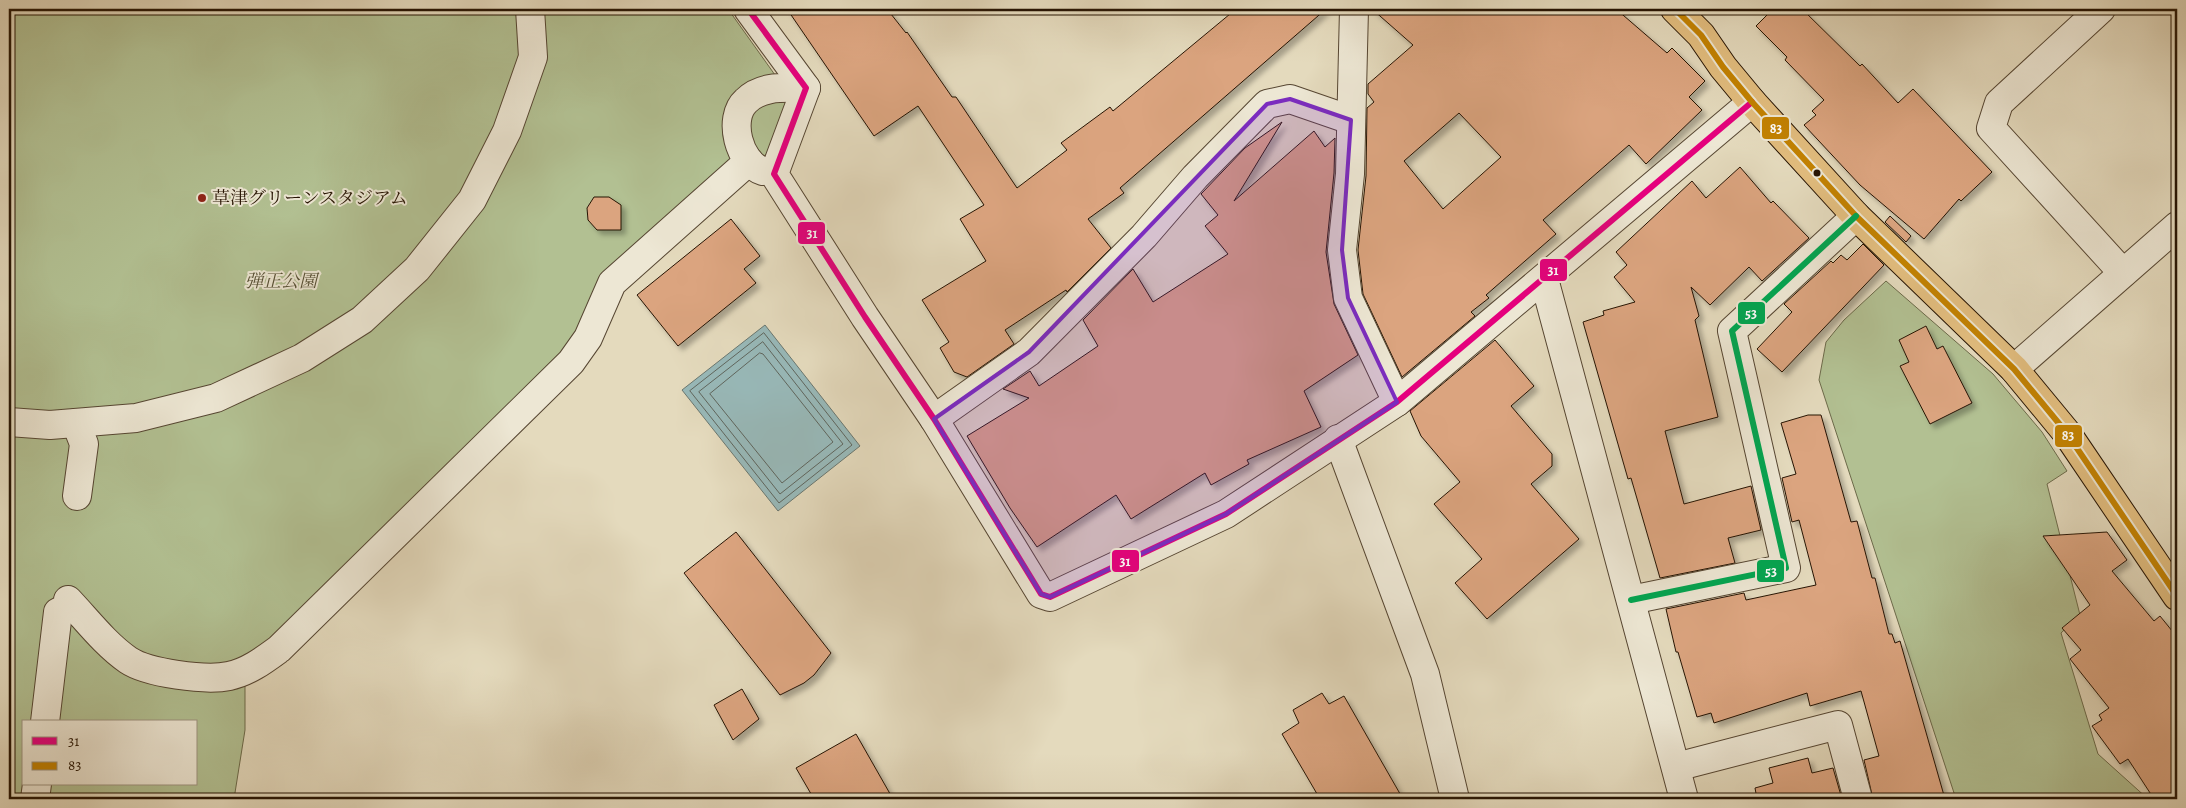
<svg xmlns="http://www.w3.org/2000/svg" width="2186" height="808" viewBox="0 0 2186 808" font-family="Alegreya,'Noto Serif JP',serif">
<defs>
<filter id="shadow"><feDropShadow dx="4.5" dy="4.5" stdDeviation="2.5" flood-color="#0004"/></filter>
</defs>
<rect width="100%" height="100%" fill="#e4dabd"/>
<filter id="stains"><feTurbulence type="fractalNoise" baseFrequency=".004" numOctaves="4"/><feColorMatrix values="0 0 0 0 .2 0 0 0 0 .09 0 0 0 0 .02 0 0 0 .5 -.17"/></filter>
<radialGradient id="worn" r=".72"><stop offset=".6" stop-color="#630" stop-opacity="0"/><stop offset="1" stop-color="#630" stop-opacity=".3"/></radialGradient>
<g fill="#b2c092" stroke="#6c6a4a" fill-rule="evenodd">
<path d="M 9,9 L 728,9 L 790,96 L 768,152 L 737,188 L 620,293 L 571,377 L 283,664 L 245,685 L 245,730 L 234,799 L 9,799 ZM 24,722 L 196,722 L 196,784 L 24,784 Z"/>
<polygon points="1886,281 1993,374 2042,432 2067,471 2047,484 2080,615 2061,633 2098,754 2148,799 1956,799 1819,380 1826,342 1844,320"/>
</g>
<polygon fill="#98b9b9" stroke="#6a7770" points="765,325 860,446 778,511 682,390"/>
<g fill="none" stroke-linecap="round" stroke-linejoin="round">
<g stroke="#5f665e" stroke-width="1">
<polygon points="764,333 852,445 779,503 690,391"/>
<polygon points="763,342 843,444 780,494 699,392"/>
<polygon points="760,353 763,354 833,442 782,483 710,394"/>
</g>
</g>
<g fill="#dba47f" stroke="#261403" fill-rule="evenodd" filter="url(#shadow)">
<polygon points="787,9 887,9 906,33 907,32 952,97 956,97 1017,188 1067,150 1061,143 1110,107 1113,111 1236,9 1326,9 1120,188 1124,193 1088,219 1111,248 1067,292 1066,290 1005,330 1014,344 967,377 954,372 940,348 949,342 922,300 986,261 960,219 984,205 918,106 874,136"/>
<path d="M 1372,9 L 1616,9 L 1667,53 L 1672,48 L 1705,81 L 1689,97 L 1702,110 L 1646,164 L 1629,145 L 1543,220 L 1556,234 L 1486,295 L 1489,298 L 1471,312 L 1475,316 L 1402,377 L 1363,294 L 1358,250 L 1366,176 L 1367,108 L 1374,102 L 1368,94 L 1368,84 L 1413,45 ZM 1459,113 L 1501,157 L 1443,209 L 1404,161 Z"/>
<polygon points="1773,9 1802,9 1860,66 1862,64 1898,103 1913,89 1992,172 1961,201 1959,199 1924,239 1860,185 1804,125 1816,115 1812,111 1824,100 1785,60 1787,57 1756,26"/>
<polygon points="1282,122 1234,201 1314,131 1325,147 1335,138 1334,173 1326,252 1334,304 1358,355 1304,391 1321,427 1247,460 1249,464 1211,485 1205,473 1131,519 1116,495 1037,547 1010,508 967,436 1029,398 1003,389 1030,371 1039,386 1098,346 1083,320 1133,269 1153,302 1228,254 1205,226 1218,215 1201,194 1245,148"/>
<polygon points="1740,167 1771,203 1773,201 1809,238 1762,281 1749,267 1710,305 1691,287 1699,316 1695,320 1718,417 1665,431 1684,504 1751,486 1761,530 1728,538 1735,563 1660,578 1631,478 1628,479 1583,322 1604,315 1603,311 1635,302 1614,277 1627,265 1616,252 1692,181 1706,198"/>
<polygon points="594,197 609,197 621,205 621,230 597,230 588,220 587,208"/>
<polygon points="1890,216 1911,236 1906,242 1885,222"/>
<polygon points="731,219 760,256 744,269 756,283 678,346 637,295"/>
<polygon points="1863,244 1884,265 1782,372 1757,349 1792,312 1784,304 1831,261 1833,263 1841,255 1847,260"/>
<polygon points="1926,326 1937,349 1943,346 1972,403 1930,424 1900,366 1909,362 1899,340"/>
<polygon points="1495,340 1534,386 1511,406 1552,454 1552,466 1531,484 1579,539 1487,619 1455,583 1482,559 1434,504 1460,482 1421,436 1410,411"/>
<polygon points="1808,415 1821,415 1851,522 1857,521 1872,578 1875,578 1889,634 1892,634 1895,643 1900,641 1945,799 1873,799 1864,760 1879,756 1861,691 1810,706 1807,693 1714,723 1711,713 1697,717 1678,652 1676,652 1666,609 1744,593 1746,600 1816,585 1799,520 1792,522 1782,478 1796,474 1781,423"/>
<polygon points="736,532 831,653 814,675 804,683 780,695 684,573"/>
<polygon points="2107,532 2127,560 2112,571 2154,621 2160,616 2177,637 2177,799 2154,799 2128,759 2120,764 2092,726 2102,720 2099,715 2109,708 2070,659 2081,650 2062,628 2090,605 2043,536"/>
<polygon points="742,689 759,719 733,740 714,705"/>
<polygon points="1322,693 1329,704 1344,696 1403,799 1320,799 1282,734 1299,723 1293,710"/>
<polygon points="856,734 893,799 814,799 796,768"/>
<polygon points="1808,758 1812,773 1833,768 1842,799 1757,799 1755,788 1773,783 1769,768"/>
</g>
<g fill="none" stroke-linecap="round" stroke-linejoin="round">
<defs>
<g id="minor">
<polyline points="748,9 806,88 774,174 865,317 934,419 1041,594 1050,597 1226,514 1397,402 1752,102"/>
<polyline points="1354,9 1350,174 1342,250 1348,298 1397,402"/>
<polyline points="2101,9 1999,103 1991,128 2123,273"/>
<path d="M 763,171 C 739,164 727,118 746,101 C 762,85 785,88 806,88"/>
<polyline points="1544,279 1684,799"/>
<polyline points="2014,369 2177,226"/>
<polyline points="934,419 1029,352 1144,236 1195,177 1267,104 1290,99 1351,120"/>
<polyline points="9,422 50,425 136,418 216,398 302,358 362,320 417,269 472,200 507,131 533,57 530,9"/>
<polyline points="76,423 84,444 77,496"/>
<polyline points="1338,439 1425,674 1455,799"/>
<path d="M 68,600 C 87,620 105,644 128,660 C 147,673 206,681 229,676 C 248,672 264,660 279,649 L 571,362 L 588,338 L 612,283 L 749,161"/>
<polyline points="1631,600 1786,568 1732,331 1856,216"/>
<polyline points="45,722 58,612"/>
<polyline points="1676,767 1838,725 1858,799"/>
<polyline points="35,799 37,784"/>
</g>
<polyline id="major" points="1675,9 1701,35 1723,67 1752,102 1856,216 2014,369 2066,432 2177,596"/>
</defs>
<use href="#minor" stroke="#564632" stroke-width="30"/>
<use href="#major" stroke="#261403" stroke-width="30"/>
<use href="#minor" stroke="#ede7d4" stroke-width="28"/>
<use href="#major" stroke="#e2bd7e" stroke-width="28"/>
<defs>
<polyline id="bus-1" points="748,9 806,88 774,174 865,317 934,419 1041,594 1050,597 1226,514 1397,402 1752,102"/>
<polyline id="bus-2" points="1675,9 1701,35 1723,67 1752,102 1856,216 2014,369 2066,432 2177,596"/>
<polyline id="bus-3" points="1631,600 1786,568 1732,331 1856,216"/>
</defs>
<use href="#bus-1" stroke="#ede7d4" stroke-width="10"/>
<use href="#bus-2" stroke="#ede7d4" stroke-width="10"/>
<use href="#bus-3" stroke="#ede7d4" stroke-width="10"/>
<use href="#bus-1" stroke="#e5007d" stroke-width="6"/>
<use href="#bus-2" stroke="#c38201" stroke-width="6"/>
<use href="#bus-3" stroke="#00a651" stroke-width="6"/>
</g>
<path fill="#7b2cbf" fill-opacity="0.2" stroke="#7b2cbf" stroke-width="4" stroke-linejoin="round" d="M 1290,99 L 1351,120 L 1342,250 L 1348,298 L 1397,402 L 1226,514 L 1050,597 L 1041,594 L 934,419 L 1029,352 L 1267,104 Z"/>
<circle fill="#261403" stroke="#ede7d4" stroke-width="2" cx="1817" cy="173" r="4.5"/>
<circle fill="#8f2418" stroke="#ede7d4" stroke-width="2" cx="202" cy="198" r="5"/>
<g text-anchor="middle" stroke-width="4" stroke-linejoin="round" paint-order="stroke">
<g font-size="18" fill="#261403" stroke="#ede7d4" text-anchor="start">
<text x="212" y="204">草津グリーンスタジアム</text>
</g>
<g font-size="18" font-style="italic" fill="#575035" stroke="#ede7d4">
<text x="281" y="287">弾正公園</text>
</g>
</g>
<g stroke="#ede7d4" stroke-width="2">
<rect x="1761" y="116" width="29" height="24" rx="5" fill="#c38201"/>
<rect x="797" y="221" width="29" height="24" rx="5" fill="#e5007d"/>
<rect x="1539" y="258" width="29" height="24" rx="5" fill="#e5007d"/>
<rect x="1737" y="301" width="29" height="24" rx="5" fill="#00a651"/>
<rect x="2054" y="424" width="29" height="24" rx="5" fill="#c38201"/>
<rect x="1111" y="549" width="29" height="24" rx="5" fill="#e5007d"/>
<rect x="1756" y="559" width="29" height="24" rx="5" fill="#00a651"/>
</g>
<g font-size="14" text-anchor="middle" font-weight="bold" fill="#fff">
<text x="1776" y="133">83</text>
<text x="812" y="238">31</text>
<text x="1553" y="275">31</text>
<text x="1751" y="318">53</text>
<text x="2068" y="440">83</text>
<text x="1125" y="566">31</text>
<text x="1771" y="576">53</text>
</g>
<rect width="2186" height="808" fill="none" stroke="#e4dabd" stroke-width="30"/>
<rect x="10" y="10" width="2166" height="788" fill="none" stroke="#261403" stroke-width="2.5"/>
<rect x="15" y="15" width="2156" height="778" fill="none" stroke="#261403"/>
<rect x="22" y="720" width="175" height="65" fill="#ede7d4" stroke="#9d9380"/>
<rect x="32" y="737" width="25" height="8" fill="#e5007d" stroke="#9d9380"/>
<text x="68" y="746" font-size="15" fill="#261403">31</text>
<rect x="32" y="762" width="25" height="8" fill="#c38201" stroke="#9d9380"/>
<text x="68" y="770" font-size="15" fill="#261403">83</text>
<rect width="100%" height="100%" filter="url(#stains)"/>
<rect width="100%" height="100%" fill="url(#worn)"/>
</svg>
